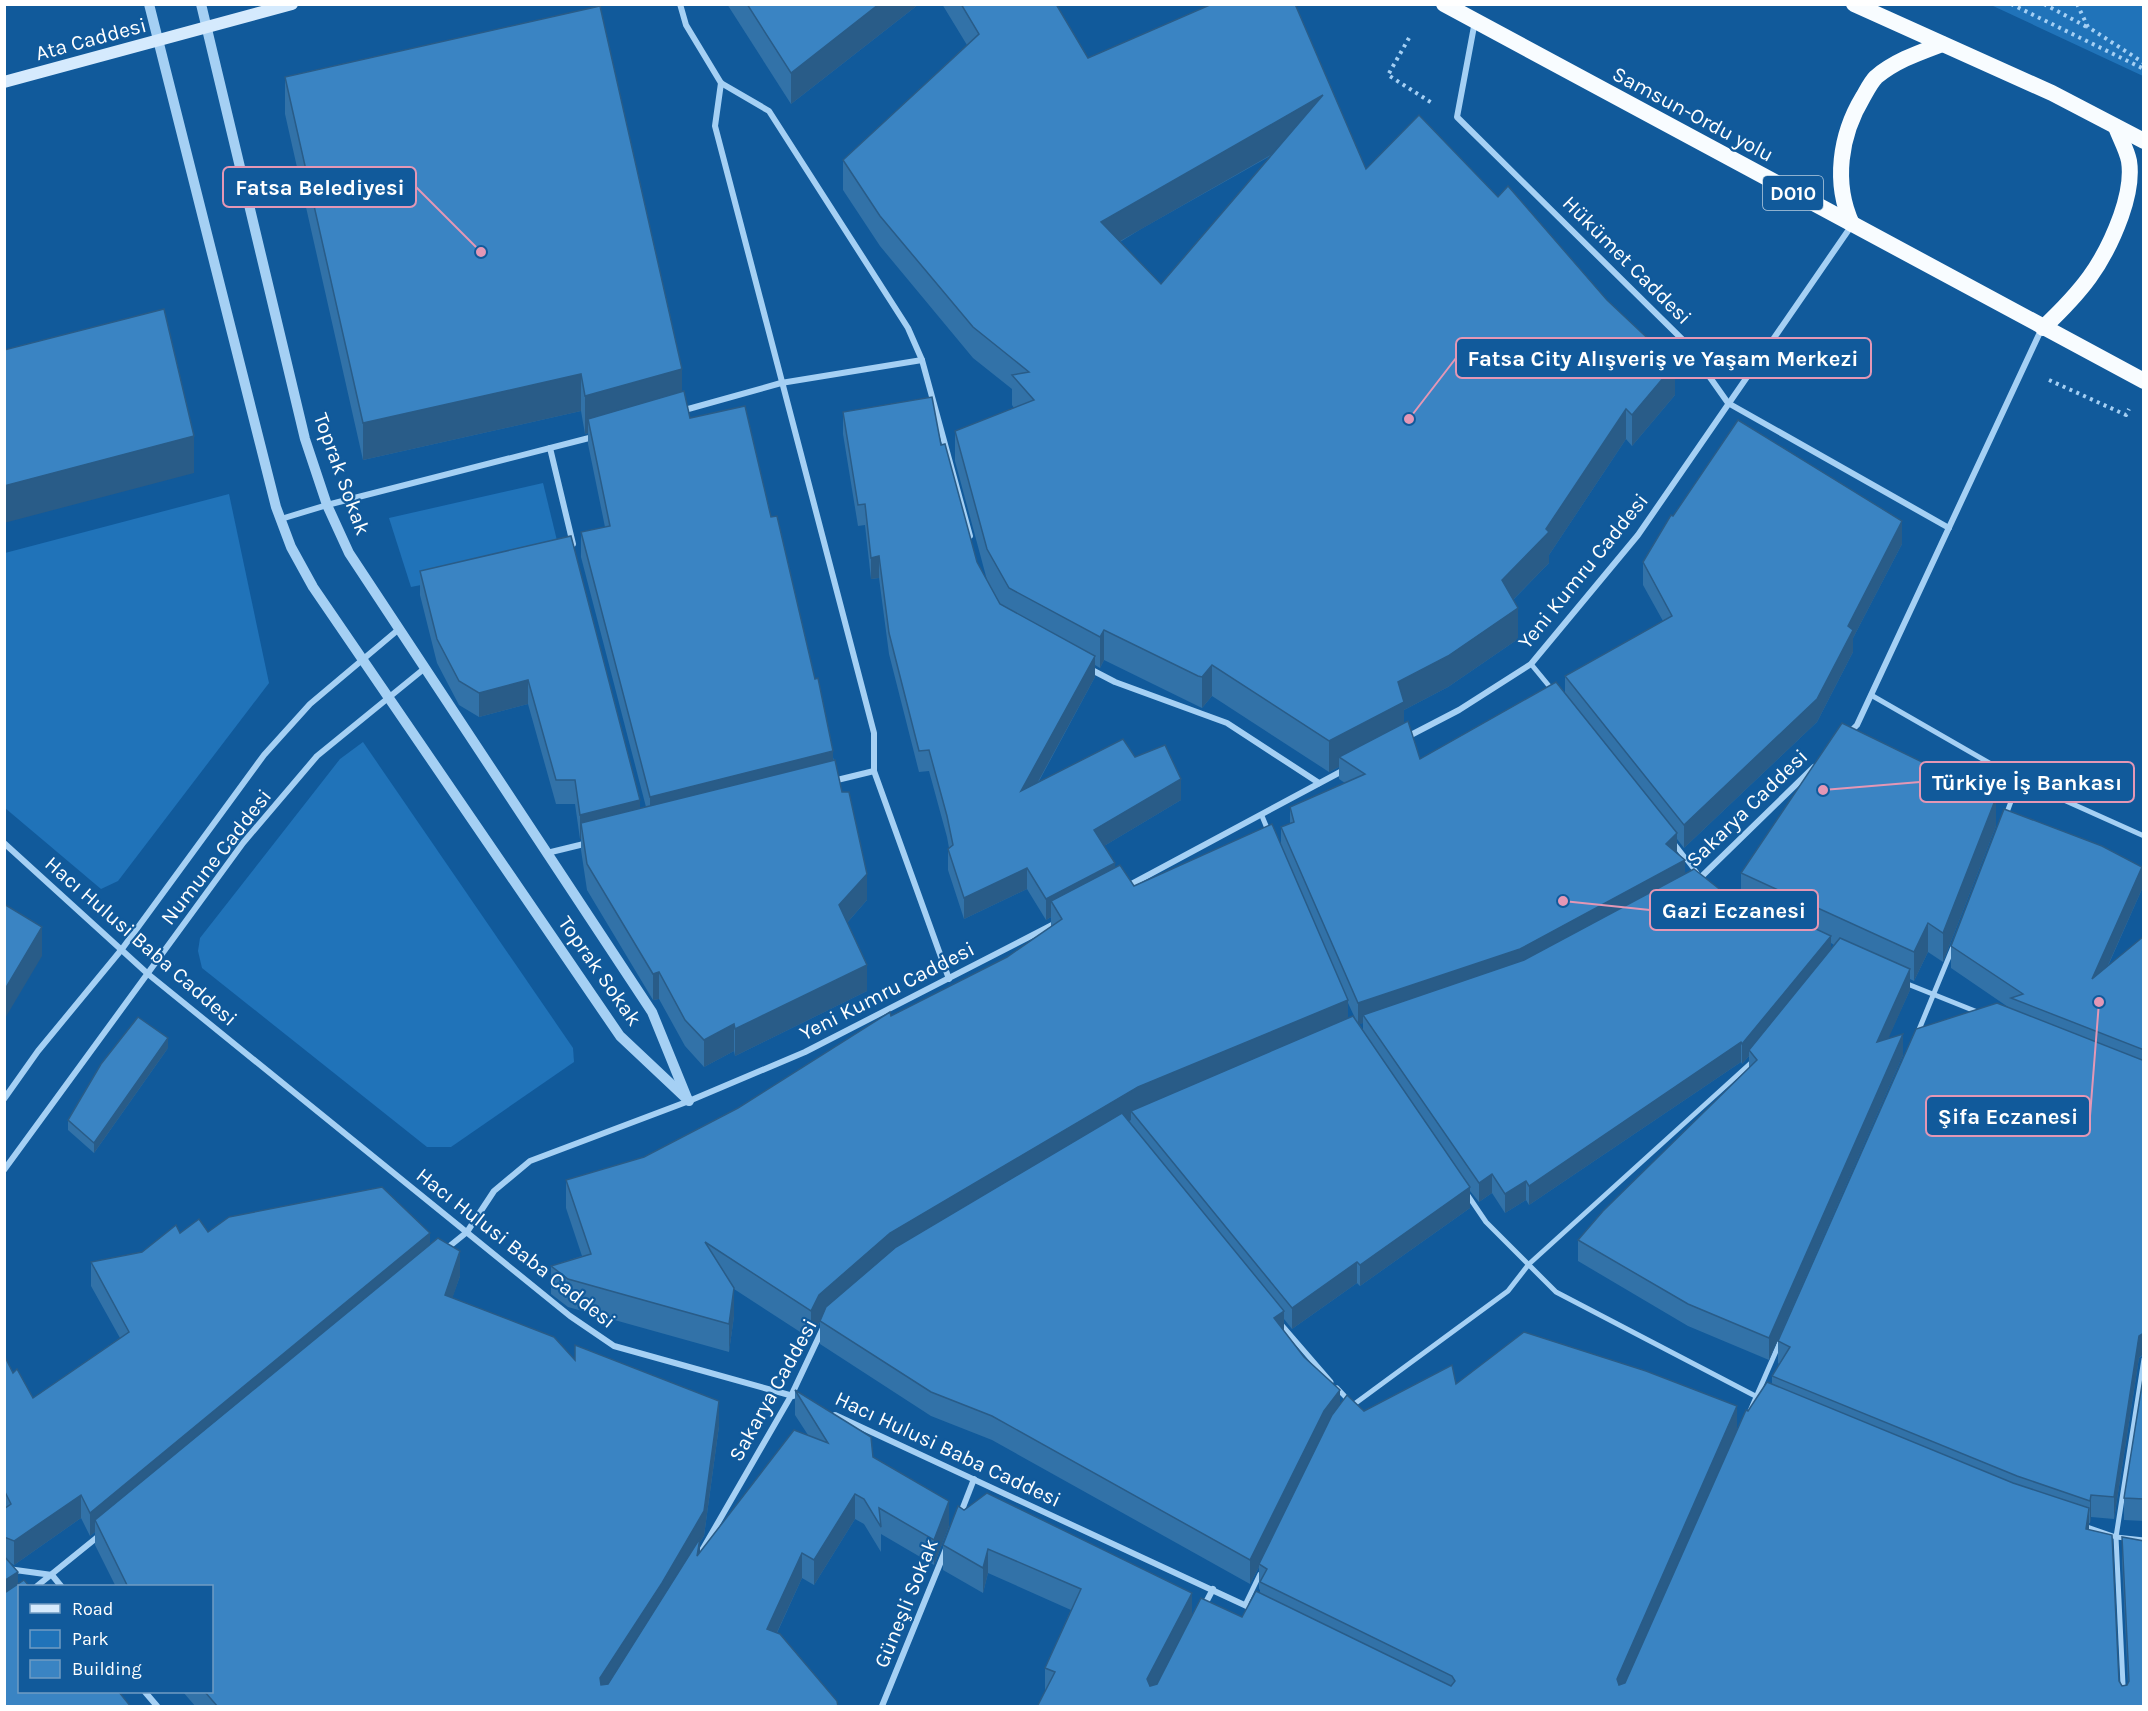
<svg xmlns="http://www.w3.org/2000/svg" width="2148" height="1711" viewBox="0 0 2148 1711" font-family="Karla,sans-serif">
<rect width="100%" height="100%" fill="#115a9b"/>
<g fill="#2073b9">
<polygon points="1991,5 2143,5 2143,76"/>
<polygon points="543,483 561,557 411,587 389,518"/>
<polygon points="229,494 269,683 118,881 101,889 5,808 5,553"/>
<polygon points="363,742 573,1048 574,1062 451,1147 427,1147 202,968 198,951 200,938 340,759"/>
</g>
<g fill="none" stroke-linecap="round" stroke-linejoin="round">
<g stroke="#a5d0f4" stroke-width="4" stroke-dasharray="3 4.5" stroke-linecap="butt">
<polyline points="2011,4 2144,69"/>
<polyline points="2044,4 2087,27"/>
<polyline points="2077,4 2088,27 2144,63"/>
<polyline points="1409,38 1388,75 1432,103"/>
<polyline points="2049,380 2126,415 2129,409"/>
</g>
<g stroke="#a5d0f4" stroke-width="5">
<polyline points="1531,664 1554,692"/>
<polyline points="1871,695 2019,780 2144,836"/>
<polyline points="2006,815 2019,780"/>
<polyline points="1262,816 1269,833"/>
<polyline points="1673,842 1697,873"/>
<polyline points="1905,983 1980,1013"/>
<polyline points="1918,1032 1953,947"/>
<polyline points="1467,1194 1486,1222 1556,1292 1763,1400"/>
<polyline points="1280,1323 1331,1382"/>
<polyline points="1337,1388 1353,1405 1508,1291 1529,1264 1753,1061"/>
<polyline points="1750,1411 1780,1342"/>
<polyline points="2084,1526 2116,1537 2144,1540"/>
<polyline points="1245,1605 1260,1574"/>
<polyline points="2124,1706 2116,1537 2144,1359"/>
</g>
<g stroke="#a5d0f4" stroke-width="6">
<polyline points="680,4 686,25 721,83 769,111 908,328 922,360 970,536"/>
<polyline points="1475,21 1457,117 1685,342 1728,403 1949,528"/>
<polyline points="721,83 715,126 874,733 874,771 949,979"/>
<polyline points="681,411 781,383 922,360"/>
<polyline points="550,448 573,544"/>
<polyline points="281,519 327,505 593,437"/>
<polyline points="1090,669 1115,682 1227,723 1319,783"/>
<polyline points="1849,733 1857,725 2042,328"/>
<polyline points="1407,737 1459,710 1531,664 1638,535 1852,225"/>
<polyline points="833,781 874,771"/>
<polyline points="4,843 148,974 570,1316 614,1346 793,1396"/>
<polyline points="547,853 588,843"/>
<polyline points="1699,879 1814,767"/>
<polyline points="1126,887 1344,770"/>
<polyline points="4,1099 38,1051 122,949 264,755 310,704 399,629"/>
<polyline points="4,1170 243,843 317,756 425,668"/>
<polyline points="446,1249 467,1232 494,1191 530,1161 689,1101 805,1052 1058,922"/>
<polyline points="835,1415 1253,1609"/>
<polyline points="960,1515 974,1479"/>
<polyline points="697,1559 791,1396 824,1326"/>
<polyline points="4,1565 8,1569 52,1575 61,1586"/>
<polyline points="37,1586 100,1535"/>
<polyline points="1203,1608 1213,1589"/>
<polyline points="145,1692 157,1706"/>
<polyline points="882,1706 946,1549"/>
</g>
<g stroke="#a5d0f4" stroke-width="10">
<polyline points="149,4 276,507 291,547 313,587 620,1036 689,1101"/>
<polyline points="201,4 305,439 327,505 349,553 652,1012 687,1098"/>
</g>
<polyline stroke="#d5eafd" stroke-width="12" points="4,82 292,4"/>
<g stroke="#f8fcff" stroke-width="16">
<polyline points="1444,4 2144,381"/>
<polyline points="1854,4 2052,93 2144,141"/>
<path d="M 1852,224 C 1833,183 1840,135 1863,97 C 1867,90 1871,82 1876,77 C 1895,61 1918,53 1942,44"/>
<path d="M 2043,328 C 2081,292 2103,266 2121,216 C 2127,199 2132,180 2129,161 C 2127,150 2120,138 2116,127"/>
</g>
</g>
<g fill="#3272a8" fill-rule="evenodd">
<polygon points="727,4 919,4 791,104"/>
<path d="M 942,4 L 1056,4 L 1088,58 L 1366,169 L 1675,395 L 1632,446 L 1626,439 L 1549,555 L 1549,563 L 1513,600 L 1518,639 L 1448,687 L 1404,710 L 1404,723 L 1420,759 L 1565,693 L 1565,676 L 1663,621 L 1643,585 L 1643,562 L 1673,516 L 1902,544 L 1853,638 L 1853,652 L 1817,722 L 1684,848 L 1677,839 L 1677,853 L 1685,874 L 1731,898 L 1741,893 L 1741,873 L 1996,826 L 1943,962 L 1928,952 L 1914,981 L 1910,979 L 1910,990 L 1888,1038 L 1903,1055 L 1769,1360 L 1688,1326 L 1578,1261 L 1578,1240 L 1749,1068 L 1749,1056 L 1742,1064 L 1741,1062 L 1529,1205 L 1526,1200 L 1505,1213 L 1492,1193 L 1479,1202 L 1470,1191 L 1470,1208 L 1360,1286 L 1357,1283 L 1292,1329 L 1284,1319 L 1284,1331 L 1340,1405 L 1364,1411 L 1456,1384 L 1737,1430 L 1748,1411 L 1772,1384 L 1772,1376 L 1779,1364 L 1778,1363 L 1778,1341 L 2011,1009 L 1951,968 L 1951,946 L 2142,889 L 2108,966 L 2144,936 L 2144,1355 L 2139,1358 L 2114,1519 L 2091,1517 L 2090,1523 L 2089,1523 L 2089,1530 L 2119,1681 L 2122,1686 L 2127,1685 L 2128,1683 L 2122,1561 L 2122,1537 L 2144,1707 L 1045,1691 L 1045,1668 L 1071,1610 L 988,1573 L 983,1593 L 943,1570 L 943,1545 L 964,1510 L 1192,1616 L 1242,1617 L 1260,1593 L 1260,1590 L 1259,1589 L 1259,1567 L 1250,1584 L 992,1440 L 931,1416 L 820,1344 L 820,1322 L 811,1339 L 734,1289 L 734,1316 L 729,1352 L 568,1307 L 551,1294 L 551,1266 L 582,1256 L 566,1208 L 566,1180 L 644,1157 L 738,1108 L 891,1016 L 1007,957 L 1051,927 L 1051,917 L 1046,920 L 1027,889 L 964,919 L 948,870 L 948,849 L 949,848 L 947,837 L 929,771 L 919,772 L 889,654 L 879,578 L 871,579 L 865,525 L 858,526 L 843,434 L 843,412 L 941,445 L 977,562 L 987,580 L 955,461 L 955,431 L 1014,408 L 1012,405 L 1012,389 L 973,358 L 880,246 L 843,190 L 843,160 L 967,45 ZM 1272,155 L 1161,284 L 1120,242 L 1141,229 ZM 1104,660 L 1202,708 L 1212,696 L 1329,772 L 1339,767 L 1339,779 L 1345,783 L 1290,807 L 1290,824 L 1281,827 L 1281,845 L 1134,886 L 1115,868 L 1104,846 L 1181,800 L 1135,757 L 1038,783 L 1095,677 L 1095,665 L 1100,668 ZM 1831,943 L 1834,945 L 1831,949 ZM 1348,1003 L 1355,1018 L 1348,1018 ZM 1363,1023 L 1363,1030 L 1359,1024 Z"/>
<polygon points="285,77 682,392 690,418 771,517 842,792 867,900 847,923 867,991 735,1056 734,1051 704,1067 685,1046 659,999 653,1000 587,890 581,850 581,839 580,839 575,804 556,804 528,704 479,717 459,705 437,663 420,595 420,571 571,536 640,809 646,807 581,557 581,532 605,527 588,444 588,433 585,434 581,411 363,460 285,114"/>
<polygon points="168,1048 94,1153 68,1130 68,1120"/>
<polygon points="208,1232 430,1245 460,1276 452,1298 575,1360 719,1426 704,1536 700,1542 700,1553 808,1435 795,1415 795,1390 873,1457 949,1526 934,1565 881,1534 881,1552 864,1524 855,1519 814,1585 802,1578 777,1633 838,1707 196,1707 183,1692 212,1692 212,1587 116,1587 95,1545 95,1532 90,1536 81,1518 14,1565 9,1562 4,1707 4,1355 13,1373 33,1398 120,1338 91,1286 91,1262 142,1252 180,1233"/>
<polygon points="2144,1372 2144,1521 2124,1520 2124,1498"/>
</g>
<g fill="#295c88">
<polygon points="879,4 919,4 791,104 791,73"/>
<polygon points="1323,95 1323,125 1101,252 1101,222"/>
<polygon points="1675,364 1675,395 1632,446 1632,415"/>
<polygon points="682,369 682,406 588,419 588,433 585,434 585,396"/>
<polygon points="581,374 581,411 363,460 363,423"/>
<polygon points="1626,409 1626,439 1549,555 1549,563 1502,611 1502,580 1546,529"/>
<polygon points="194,436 194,473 4,523 4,486"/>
<polygon points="1902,521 1902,544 1853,638 1853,652 1817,722 1684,848 1684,825 1848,626"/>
<polygon points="879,556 879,578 871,579 871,558"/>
<polygon points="1518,608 1518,639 1448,687 1404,710 1404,733 1339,757 1339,767 1329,772 1329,741 1398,682"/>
<polygon points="1104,630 1104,660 1100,668 1100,637"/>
<polygon points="1095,656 1095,677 1021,813 1021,791"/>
<polygon points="1212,665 1212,696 1202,708 1202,677"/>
<polygon points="528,680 528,704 479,717 479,693"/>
<polygon points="833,751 833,776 650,822 650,797"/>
<polygon points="1181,779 1181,800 1094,852 1094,830"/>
<polygon points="1996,798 1996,826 1943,962 1943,933"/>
<polygon points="640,800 640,824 581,823 581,839 580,839 580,815"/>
<polygon points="1677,833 1677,855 1666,844"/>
<polygon points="1685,860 1685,881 1520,970 1363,1015 1363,1023 1358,1025 1358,1003"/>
<polygon points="1115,863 1115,884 1051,901 1051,917 1046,920 1046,899"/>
<polygon points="2142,867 2142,889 2092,1001 2092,979"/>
<polygon points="1027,868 1027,889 964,919 964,898"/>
<polygon points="867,874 867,900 839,932 839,905"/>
<polygon points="1928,923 1928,952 1914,981 1914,952"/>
<polygon points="42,927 42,956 4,1020 4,991"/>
<polygon points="1831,936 1831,955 1749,1050 1749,1056 1742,1064 1742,1044"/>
<polygon points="867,965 867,991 735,1056 735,1029"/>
<polygon points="1910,969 1910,990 1877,1064 1877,1042"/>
<polygon points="659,972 659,999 653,1000 653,974"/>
<polygon points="1348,1000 1348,1028 1131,1111 1131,1120 890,1261 819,1323 811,1339 811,1311 819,1295 890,1233 1138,1087"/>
<polygon points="734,1024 734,1051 704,1067 704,1040"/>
<polygon points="1903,1034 1903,1055 1769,1360 1769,1338"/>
<polygon points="168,1038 168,1048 94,1153 94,1143"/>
<polygon points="1741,1042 1741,1062 1529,1205 1529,1186"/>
<polygon points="1492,1174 1492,1193 1479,1202 1479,1183"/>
<polygon points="1526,1181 1526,1200 1505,1213 1505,1194"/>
<polygon points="1470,1187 1470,1208 1360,1286 1360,1265"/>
<polygon points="430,1233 430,1256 95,1520 95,1532 90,1536 90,1513"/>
<polygon points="460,1251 460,1276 445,1320 445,1295"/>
<polygon points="1357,1262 1357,1283 1292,1329 1292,1308"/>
<polygon points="734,1288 734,1316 729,1352 729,1324"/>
<polygon points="1284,1311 1284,1335 1274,1318"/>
<polygon points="2143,1332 2143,1354 2139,1358 2114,1519 2114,1497 2139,1336"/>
<polygon points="1340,1390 1340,1414 1259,1564 1259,1567 1250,1584 1250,1560 1324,1411"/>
<polygon points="719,1401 719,1426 704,1536 700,1542 700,1563 600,1703 600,1678"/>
<polygon points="1737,1406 1737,1431 1617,1704 1617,1679"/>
<polygon points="855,1494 855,1519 814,1585 814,1560"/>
<polygon points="81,1495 81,1518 14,1565 14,1541"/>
<polygon points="2091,1495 2091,1517 2090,1523 2090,1501"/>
<polygon points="949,1501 949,1526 934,1565 934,1540"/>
<polygon points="2089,1508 2089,1533 2086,1529"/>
<polygon points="988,1549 988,1573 983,1593 983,1568"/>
<polygon points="802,1553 802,1578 767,1654 767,1629"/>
<polygon points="18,1572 18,1595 4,1604 4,1581"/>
<polygon points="1192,1593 1192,1618 1147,1704 1147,1679"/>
</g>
<g fill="#3a84c3" stroke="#295c88" stroke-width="1.5" fill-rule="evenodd">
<polygon points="747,4 879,4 791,73"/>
<path d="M 961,4 L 1056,4 L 1088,58 L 1212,4 L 1295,4 L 1366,169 L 1419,115 L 1498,197 L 1508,186 L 1607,300 L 1675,364 L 1632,415 L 1626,409 L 1546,529 L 1549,532 L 1502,580 L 1518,608 L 1448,656 L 1398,682 L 1404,702 L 1329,741 L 1212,665 L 1202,677 L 1198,676 L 1104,630 L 1100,637 L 1009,588 L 987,549 L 955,431 L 1034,400 L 1012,375 L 1029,372 L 973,327 L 880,216 L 843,160 L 979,34 ZM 1323,95 L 1161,284 L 1101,222 Z"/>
<polygon points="600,6 682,369 585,396 581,374 363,423 285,77"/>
<polygon points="164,309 194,436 4,486 4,350"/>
<polygon points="684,391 690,418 745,406 771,517 777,516 815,679 818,678 833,751 650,797 581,532 610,526 588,419"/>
<polygon points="932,397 941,445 945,444 977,562 1000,604 1095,656 1021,791 1123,739 1135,757 1165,745 1181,779 1094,830 1115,863 1046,899 1027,868 964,898 948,849 953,845 947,816 929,750 919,751 889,633 879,556 871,558 865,504 858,505 843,412"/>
<polygon points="1738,420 1902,521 1848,626 1853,630 1817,699 1684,825 1565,676 1672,616 1643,562 1671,515 1673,516"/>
<polygon points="571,536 640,800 580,815 575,780 556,780 528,680 479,693 459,681 437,639 420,571"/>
<polygon points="1556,682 1677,833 1666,844 1685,860 1520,949 1358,1003 1281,827 1294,822 1290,807 1365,774 1339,757 1408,721 1420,759"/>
<polygon points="1842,723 1996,798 1943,933 1928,923 1914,952 1741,873"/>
<polygon points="835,760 842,792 849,792 867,874 839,905 867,965 735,1029 734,1024 704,1040 685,1020 659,972 653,974 587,864 581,823"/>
<polygon points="2004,809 2102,846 2142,867 2092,979 2144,936 2144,1050 2011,998 2023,994 1951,946"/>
<polygon points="1272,824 1348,1000 1138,1087 890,1233 819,1295 811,1311 705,1242 734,1288 729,1324 568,1279 551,1266 591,1254 566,1180 644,1157 738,1108 890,1012 891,1016 1007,957 1062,919 1051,901 1120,865 1134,886"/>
<polygon points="1694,869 1731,898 1735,891 1831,936 1742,1044 1741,1042 1529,1186 1526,1181 1505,1194 1492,1174 1479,1183 1363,1015 1524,960"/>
<polygon points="4,904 42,927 4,991"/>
<polygon points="1840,938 1910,969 1877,1042 1903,1034 1769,1338 1688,1304 1578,1240 1603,1211 1757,1060 1749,1050"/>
<polygon points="1997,1003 2142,1060 2144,1059 2144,1333 2139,1336 2114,1497 2091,1495 2090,1501 2017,1476 1772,1376 1790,1347 1778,1341 1916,1029"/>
<polygon points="1353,1016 1470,1187 1360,1265 1357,1262 1292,1308 1131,1111"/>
<polygon points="138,1017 168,1038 94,1143 68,1120 101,1064"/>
<polygon points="1122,1113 1284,1311 1274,1318 1304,1357 1340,1390 1324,1411 1250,1560 992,1416 931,1392 820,1321 826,1307 896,1247"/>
<polygon points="382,1187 430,1233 90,1513 81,1495 14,1541 4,1537 4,1509 11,1504 4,1490 4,1355 13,1373 17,1369 33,1398 129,1332 91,1262 142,1252 176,1225 180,1233 199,1219 208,1232 229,1217"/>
<polygon points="438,1238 460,1251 445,1295 554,1337 575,1360 575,1345 719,1401 704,1511 662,1583 600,1678 601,1685 608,1684 700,1538 697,1556 794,1430 828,1443 795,1390 871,1437 873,1457 949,1501 934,1540 879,1508 881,1527 864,1499 855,1494 814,1560 802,1553 767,1629 780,1634 837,1701 838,1707 218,1707 205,1692 212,1692 212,1587 128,1587 95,1520"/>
<polygon points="1524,1332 1646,1371 1737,1406 1617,1679 1619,1685 1625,1683 1746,1410 1748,1411 1767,1382 2013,1483 2089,1508 2086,1529 2112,1535 2119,1681 2122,1686 2127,1685 2129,1681 2122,1537 2144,1541 2144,1707 1037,1707 1055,1672 1045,1668 1081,1589 988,1549 983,1568 943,1545 958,1506 964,1510 987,1493 1192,1593 1147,1679 1150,1686 1157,1684 1201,1598 1242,1617 1256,1591 1451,1686 1455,1681 1452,1676 1260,1582 1267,1569 1259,1564 1332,1415 1347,1395 1364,1411 1452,1365 1456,1384"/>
<polygon points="2144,1372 2144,1499 2124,1498"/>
<polygon points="4,1556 18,1572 4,1581"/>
<polygon points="24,1580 30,1587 20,1587 20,1692 119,1692 131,1707 4,1707 4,1592 6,1592"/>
</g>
<g text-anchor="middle" stroke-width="4.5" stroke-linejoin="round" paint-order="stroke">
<rect fill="#115a9b" stroke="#b8cee1" stroke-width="1.5" x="1763" y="176" width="60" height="34" rx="4.5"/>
<g font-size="20" font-weight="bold" fill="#fff">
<text x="1793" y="200">D010</text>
</g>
<g font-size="21" fill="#fff" stroke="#115a9b">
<text transform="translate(91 39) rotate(-15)" y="7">Ata Caddesi</text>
<text transform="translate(1693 114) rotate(28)" y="7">Samsun-Ordu yolu</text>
<text transform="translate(1627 260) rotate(45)" y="7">Hükümet Caddesi</text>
<text transform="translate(342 474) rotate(70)" y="7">Toprak Sokak</text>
<text transform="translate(1583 571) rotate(-51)" y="7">Yeni Kumru Caddesi</text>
<text transform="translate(1747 808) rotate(-44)" y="7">Sakarya Caddesi</text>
<text transform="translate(216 857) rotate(-52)" y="7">Numune Caddesi</text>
<text transform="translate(141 941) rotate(41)" y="7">Hacı Hulusi Baba Caddesi</text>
<text transform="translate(600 971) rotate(55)" y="7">Toprak Sokak</text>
<text transform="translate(887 991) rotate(-27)" y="7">Yeni Kumru Caddesi</text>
<text transform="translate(516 1248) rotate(38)" y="7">Hacı Hulusi Baba Caddesi</text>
<text transform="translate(773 1390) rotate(-61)" y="7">Sakarya Caddesi</text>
<text transform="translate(948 1449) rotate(25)" y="7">Hacı Hulusi Baba Caddesi</text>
<text transform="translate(906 1603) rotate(-68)" y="7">Güneşli Sokak</text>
</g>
</g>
<path fill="none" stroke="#e497b5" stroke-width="2" d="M481 252L416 187M1409 419L1456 358M1823 790L1920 782M1563 901L1650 910M2099 1002L2090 1116"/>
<g fill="#e497b5" stroke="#115a9b" stroke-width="2">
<circle cx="481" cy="252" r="6"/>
<circle cx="1409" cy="419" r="6"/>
<circle cx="1823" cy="790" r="6"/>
<circle cx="1563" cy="901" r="6"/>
<circle cx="2099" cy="1002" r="6"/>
</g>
<g fill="#115a9b" stroke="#e497b5" stroke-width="2">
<rect x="223" y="167" width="193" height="40" rx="6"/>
<rect x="1456" y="338" width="415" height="40" rx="6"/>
<rect x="1920" y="762" width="214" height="40" rx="6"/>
<rect x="1650" y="890" width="168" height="40" rx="6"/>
<rect x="1926" y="1096" width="164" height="40" rx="6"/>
</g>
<g font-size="22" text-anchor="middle" font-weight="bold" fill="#fff">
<text x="320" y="195">Fatsa Belediyesi</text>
<text x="1663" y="366">Fatsa City Alışveriş ve Yaşam Merkezi</text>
<text x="2027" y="790">Türkiye İş Bankası</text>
<text x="1734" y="918">Gazi Eczanesi</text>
<text x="2008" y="1124">Şifa Eczanesi</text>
</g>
<rect width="2148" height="1711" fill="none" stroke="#ffffff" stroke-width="12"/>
<rect x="18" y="1585" width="195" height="108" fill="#115a9b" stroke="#709cc3" stroke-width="1.5"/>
<rect x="30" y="1604" width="30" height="9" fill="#d5eafd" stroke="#709cc3" stroke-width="1.5"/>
<text x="72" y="1615" font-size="18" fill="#ffffff">Road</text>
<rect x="30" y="1630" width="30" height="18" fill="#2073b9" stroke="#709cc3" stroke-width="1.5"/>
<text x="72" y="1645" font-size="18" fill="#ffffff">Park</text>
<rect x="30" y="1660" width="30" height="18" fill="#3a84c3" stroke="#709cc3" stroke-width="1.5"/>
<text x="72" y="1675" font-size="18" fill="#ffffff">Building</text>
</svg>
